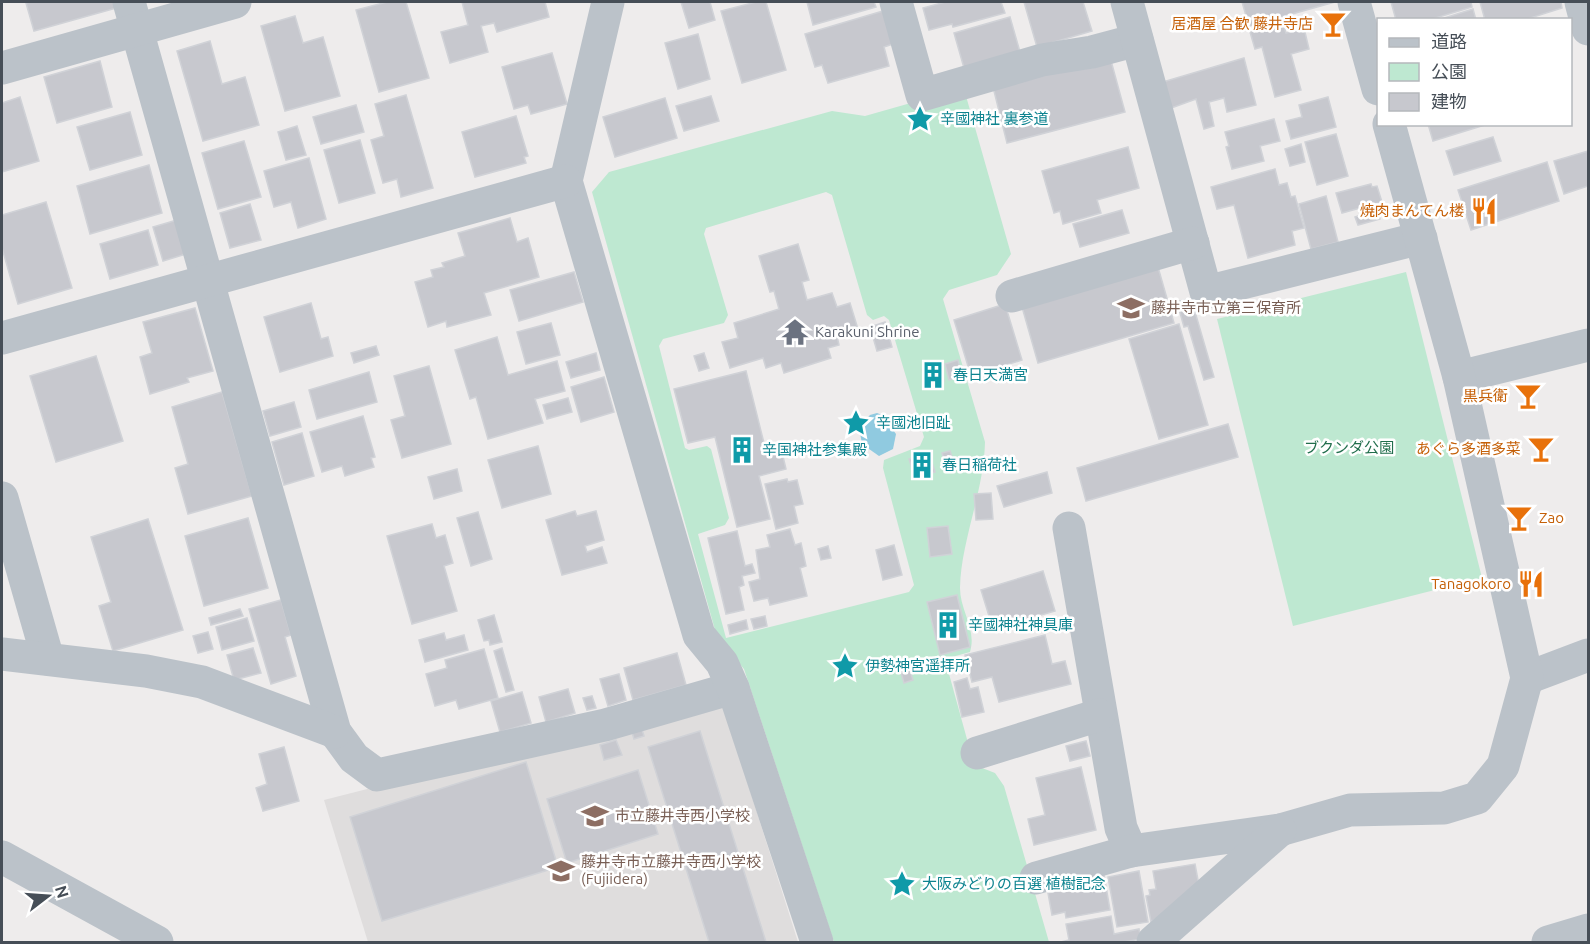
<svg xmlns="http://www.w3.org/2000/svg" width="1590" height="944" viewBox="0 0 1590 944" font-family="Ubuntu,'Noto Sans JP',sans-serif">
<rect width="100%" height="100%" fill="#eeecec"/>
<polygon fill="#dfdddd" points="721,699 798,942 368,942 324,800"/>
<g fill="#bee8d1" fill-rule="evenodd">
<path d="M 953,91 L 966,96 L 1011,254 L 997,275 L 949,290 L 943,299 L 985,442 C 984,492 961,540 960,588 C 960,611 977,629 970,652 L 952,657 L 946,663 L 973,761 L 977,766 L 995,773 L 1004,786 L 1049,942 L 834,942 L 744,669 L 717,637 L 592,192 L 609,172 L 832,111 L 865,116 ZM 826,192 L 832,195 L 867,315 L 873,320 L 884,316 L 889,320 L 924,437 L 920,446 L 884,460 L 883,468 L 914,585 L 909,592 L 726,638 L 698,534 L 725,525 L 729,518 L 711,449 L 707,446 L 689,450 L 685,448 L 659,346 L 663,339 L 724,323 L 728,315 L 704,234 L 706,228 Z"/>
<polygon points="1406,272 1482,578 1293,626 1217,319"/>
</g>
<polygon fill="#90cae0" points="877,413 882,415 896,434 893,449 879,456 862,444 859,427 870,415"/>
<g fill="#c7c8ce" stroke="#d0d2d7" stroke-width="1.5">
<polygon points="30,2 119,2 120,7 34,31 26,3"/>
<polygon points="387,2 406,2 429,78 379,92 356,10"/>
<polygon points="462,2 545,2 549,17 497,32 494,23 481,26 488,52 450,63 441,32 468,25"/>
<polygon points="681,2 710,2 715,20 689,28"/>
<polygon points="756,2 766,2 786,70 742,83 721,11"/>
<polygon points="807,2 874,2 876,7 813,25"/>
<polygon points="945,2 1001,2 1005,13 953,27 952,24 929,30 923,8"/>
<polygon points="1024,2 1083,2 1092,31 1037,47"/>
<polygon points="1242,2 1335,2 1249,26"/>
<polygon points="1391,2 1471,2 1472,7 1429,20 1396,20"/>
<polygon points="1480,2 1561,2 1562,8 1524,20 1485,20"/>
<polygon points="1473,9 1476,20 1438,20"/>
<polygon points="883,11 893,44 884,47 889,66 828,83 822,65 815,67 805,34"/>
<polygon points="295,16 303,43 323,37 340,96 285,111 261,26"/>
<polygon points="1010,17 1020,52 964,68 954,33"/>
<polygon points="1283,23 1286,33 1304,28 1309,49 1291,54 1301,90 1275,97 1262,47 1255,49 1250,32"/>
<polygon points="698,34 710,79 678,89 665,43"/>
<polygon points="210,41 222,84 245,77 259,125 203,141 177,51"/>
<polygon points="552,53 567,104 531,114 528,105 514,109 502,67"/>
<polygon points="1110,57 1125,112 1007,143 993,87"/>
<polygon points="1244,58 1256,105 1227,112 1224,98 1209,102 1214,126 1204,129 1196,99 1163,111 1156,84"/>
<polygon points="100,61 112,107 57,123 44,77"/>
<polygon points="406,95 433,188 401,197 397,179 383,183 371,140 384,136 375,104"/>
<polygon points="711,96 719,121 684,131 676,106"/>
<polygon points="20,97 39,161 2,172 2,103"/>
<polygon points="1328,97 1336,127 1291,139 1286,121 1302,117 1299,105"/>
<polygon points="665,98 677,138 615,157 603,117"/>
<polygon points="356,105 364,132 321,144 313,117"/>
<polygon points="130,112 142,155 90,170 77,127"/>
<polygon points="516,116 528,156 524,157 526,163 475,177 462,132"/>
<polygon points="1274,119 1280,141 1260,146 1264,161 1232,169 1226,147 1229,146 1225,132"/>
<polygon points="1428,124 1488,124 1433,141"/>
<polygon points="297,126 306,155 286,160 278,132"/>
<polygon points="1336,134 1348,176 1317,185 1305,142"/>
<polygon points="1493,137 1501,161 1454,175 1446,151"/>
<polygon points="360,140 375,193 339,203 324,150"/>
<polygon points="244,141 261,197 218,209 202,153"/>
<polygon points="1301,144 1305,162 1290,166 1285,149"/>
<polygon points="1128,147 1139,188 1097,200 1101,213 1063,224 1060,211 1054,213 1042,171"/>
<polygon points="1588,151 1588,186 1564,194 1554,161"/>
<polygon points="309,158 326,219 298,228 291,202 274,207 264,171"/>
<polygon points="1547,162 1559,201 1471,230 1458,190"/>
<polygon points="149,165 162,213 90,234 77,186"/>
<polygon points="1275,169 1279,185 1287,183 1291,197 1295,196 1304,228 1292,231 1295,245 1248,258 1234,205 1217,209 1211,187"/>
<polygon points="1371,184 1372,187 1377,186 1382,202 1342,213 1336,193"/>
<polygon points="1326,196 1338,242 1311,249 1299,204"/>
<polygon points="46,202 72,288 18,304 2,248 2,215"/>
<polygon points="250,204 261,240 230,248 220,213"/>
<polygon points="1122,210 1129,233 1080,247 1073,224"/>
<polygon points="1377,210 1380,219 1358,225 1355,217"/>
<polygon points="510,218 517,242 528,238 539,277 484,293 491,315 447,327 446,321 428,327 415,282 433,277 431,270 444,267 442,263 465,256 458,233"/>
<polygon points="177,220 186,254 163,261 153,227"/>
<polygon points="148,230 158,265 110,279 100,244"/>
<polygon points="798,244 809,280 802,282 807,300 832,293 837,307 850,303 858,329 837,336 839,345 828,348 831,358 784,373 781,363 766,368 763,358 730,368 722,342 738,338 734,323 779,309 774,291 770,292 759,256"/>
<polygon points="1158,267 1174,323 1038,363 1022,307"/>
<polygon points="574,272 583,302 519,321 510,290"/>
<polygon points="1191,298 1214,377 1204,380 1188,326 1184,327 1177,302"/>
<polygon points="311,303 321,339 328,337 333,356 280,372 264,317"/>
<polygon points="1005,304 1022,360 971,376 954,320"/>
<polygon points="195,308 213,371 187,378 189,382 150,394 140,357 152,353 143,322"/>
<polygon points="885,322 892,347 877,351 870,327"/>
<polygon points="551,323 560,355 526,364 517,332"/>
<polygon points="1179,324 1208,425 1159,439 1129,339"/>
<polygon points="497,337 508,375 557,361 565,391 535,399 543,423 488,439 476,397 470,399 455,350"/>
<polygon points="376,346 379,355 354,363 351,353"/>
<polygon points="596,353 600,370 571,378 566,362"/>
<polygon points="704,353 709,368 699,371 694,356"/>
<polygon points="96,356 123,441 56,462 30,376"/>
<polygon points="958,360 962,376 949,380 945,364"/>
<polygon points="939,364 944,381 927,386 922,369"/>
<polygon points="429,366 451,444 402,458 391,420 405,416 394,376"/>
<polygon points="746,371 766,451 781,448 786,469 759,476 770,519 737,527 715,437 688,443 674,389"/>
<polygon points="369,372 377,402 317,419 309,390"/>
<polygon points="604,377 614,412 581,422 571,387"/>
<polygon points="222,392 252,496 188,514 175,468 188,464 172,407"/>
<polygon points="568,398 572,412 547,419 543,405"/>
<polygon points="294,402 301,427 270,436 263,411"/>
<polygon points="363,416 375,457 371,458 374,467 345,476 342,466 322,472 310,432"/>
<polygon points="1228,424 1238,457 1086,501 1077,468"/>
<polygon points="302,433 314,476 284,485 272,442"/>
<polygon points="538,446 551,494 502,508 488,460"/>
<polygon points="950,451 954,462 946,465 942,453"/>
<polygon points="929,453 935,472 915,478 909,459"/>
<polygon points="457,469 462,491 434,499 428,477"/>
<polygon points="1047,472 1052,493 1004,507 997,486"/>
<polygon points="787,479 788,482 797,480 803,504 794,506 798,523 776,529 765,484"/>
<polygon points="991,493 993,519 976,520 974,494"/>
<polygon points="575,511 577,516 596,511 604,540 585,546 587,552 602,547 607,563 562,575 546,520"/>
<polygon points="478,512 492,559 471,566 457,518"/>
<polygon points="248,518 268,588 204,606 185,536"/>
<polygon points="148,519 183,630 113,651 99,606 111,602 91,537"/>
<polygon points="432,524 436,538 445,535 453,563 444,566 457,611 412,624 387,536"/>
<polygon points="948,526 952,554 930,557 927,528"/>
<polygon points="790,529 795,545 801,543 806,566 800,568 807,596 770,605 768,598 754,601 749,582 760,579 756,550 770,547 767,535"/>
<polygon points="737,531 745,566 752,564 755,573 742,576 744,585 739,587 744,610 726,614 708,538"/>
<polygon points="894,545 902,575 883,580 876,550"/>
<polygon points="828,546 831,558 821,560 818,549"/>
<polygon points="1043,571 1055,611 993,629 981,590"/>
<polygon points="957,595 970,647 940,655 927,602"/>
<polygon points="281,600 291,635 285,637 296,676 271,684 249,609"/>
<polygon points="240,609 243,616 211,625 209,618"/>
<polygon points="494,615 502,642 490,645 489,640 484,641 478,620"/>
<polygon points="765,616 767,626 754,629 751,619"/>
<polygon points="247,618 254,641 222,650 216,627"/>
<polygon points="746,620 748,629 730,634 728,625"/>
<polygon points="208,632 213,649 198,653 193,636"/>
<polygon points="444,633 446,640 464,635 468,650 425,662 419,640"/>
<polygon points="1045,635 1052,664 1065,661 1071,684 999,702 992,677 972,682 965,655"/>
<polygon points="253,648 261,673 234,680 227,655"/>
<polygon points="502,648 514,690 506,692 494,651"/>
<polygon points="484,649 498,698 459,709 456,700 435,706 426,674 447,668 445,660"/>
<polygon points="677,653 686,685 633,700 624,668"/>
<polygon points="909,667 913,680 904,683 900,669"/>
<polygon points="619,674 626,700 608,706 600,679"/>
<polygon points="967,678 970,689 978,687 984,712 962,717 954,682"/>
<polygon points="568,689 575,713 546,722 539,697"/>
<polygon points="522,692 531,723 500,732 491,701"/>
<polygon points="592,696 596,708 587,710 583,698"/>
<polygon points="641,726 644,736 634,739 631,729"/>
<polygon points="700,731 766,942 709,942 648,747"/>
<polygon points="616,740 622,755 604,760 600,745"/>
<polygon points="1086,741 1090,756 1070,761 1066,746"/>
<polygon points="284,747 299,801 263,811 256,788 267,784 259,754"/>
<polygon points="526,762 558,867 382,921 350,817"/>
<polygon points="1081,767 1096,830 1034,845 1028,819 1045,815 1036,778"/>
<polygon points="638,770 658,834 567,863 547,799"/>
<polygon points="1195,864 1200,891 1151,922 1146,896 1150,895 1149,890 1156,889 1153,871"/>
<polygon points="1139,871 1148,922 1117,927 1108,877"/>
<polygon points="1104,875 1110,910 1066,918 1065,912 1052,915 1048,893 1061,890 1059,883"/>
<polygon points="1111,916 1114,934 1139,929 1141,939 1124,942 1061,942 1069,940 1066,924"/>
</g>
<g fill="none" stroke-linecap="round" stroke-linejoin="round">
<g stroke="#bbc2c9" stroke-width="33">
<polyline points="129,2 335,732 354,758 377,775 605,725 733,688"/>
<polyline points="608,2 566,181 699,635 722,663 733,688 817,942"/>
<polyline points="896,2 922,95 1042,60 1092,52 1137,40"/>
<polyline points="1127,2 1206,292 1421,238"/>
<polyline points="1354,2 1378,89"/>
<polyline points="1581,2 1588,29"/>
<polyline points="2,68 235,2"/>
<polyline points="1012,296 1193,243"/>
<polyline points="2,338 566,181"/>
<polyline points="1459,377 1588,345"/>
<polyline points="2,498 48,659"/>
<polyline points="1069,528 1121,828 1131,851"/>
<polyline points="2,654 146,671 202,682 335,732"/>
<polyline points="1527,678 1588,655"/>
<polyline points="977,753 1099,715"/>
<polyline points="1036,878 1131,851 1280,830 1350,810 1444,808 1477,798 1503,766 1527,678 1459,377 1389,124"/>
<polyline points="1153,942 1280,830"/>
<polyline points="1548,942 1588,930"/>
</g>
<polyline stroke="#bbc2c9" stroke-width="33" points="2,857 157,942"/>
</g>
<defs>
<symbol id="bar-bare" viewBox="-9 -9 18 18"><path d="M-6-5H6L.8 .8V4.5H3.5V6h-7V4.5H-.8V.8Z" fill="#e8710a" stroke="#fff" stroke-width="2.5" paint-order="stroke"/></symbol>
<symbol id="sight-bare" viewBox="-9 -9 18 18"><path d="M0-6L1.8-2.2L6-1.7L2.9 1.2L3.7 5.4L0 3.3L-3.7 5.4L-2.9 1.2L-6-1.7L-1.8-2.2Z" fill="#0f9aa8" stroke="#fff" stroke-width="2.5" paint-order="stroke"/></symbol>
<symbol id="restaurant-bare" viewBox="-9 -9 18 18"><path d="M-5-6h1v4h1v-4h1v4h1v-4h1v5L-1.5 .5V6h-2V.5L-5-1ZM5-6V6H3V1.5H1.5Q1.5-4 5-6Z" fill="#e8710a" stroke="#fff" stroke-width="2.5" paint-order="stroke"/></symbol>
<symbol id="school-bare" viewBox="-9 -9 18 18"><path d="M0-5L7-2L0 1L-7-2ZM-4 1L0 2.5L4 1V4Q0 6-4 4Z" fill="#8d6e63" stroke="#fff" stroke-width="2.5" paint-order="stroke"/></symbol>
<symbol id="temple-bare" viewBox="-9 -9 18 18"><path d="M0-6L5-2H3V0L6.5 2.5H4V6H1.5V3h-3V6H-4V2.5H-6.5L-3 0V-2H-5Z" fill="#6b7280" stroke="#fff" stroke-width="2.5" paint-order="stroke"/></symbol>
<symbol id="building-bare" viewBox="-9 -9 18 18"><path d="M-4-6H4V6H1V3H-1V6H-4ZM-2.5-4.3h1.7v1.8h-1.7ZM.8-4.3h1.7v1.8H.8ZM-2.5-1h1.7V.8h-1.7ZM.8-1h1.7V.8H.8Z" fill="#0f9aa8" stroke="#fff" stroke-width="2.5" paint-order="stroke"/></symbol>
</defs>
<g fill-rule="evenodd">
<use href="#bar-bare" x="1314" y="5" width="38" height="38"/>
<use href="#sight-bare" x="901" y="100" width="38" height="38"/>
<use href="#restaurant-bare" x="1465" y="192" width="38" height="38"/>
<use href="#school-bare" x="1112" y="289" width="38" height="38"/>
<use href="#temple-bare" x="776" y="313" width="38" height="38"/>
<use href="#building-bare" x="914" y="356" width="38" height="38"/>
<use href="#bar-bare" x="1509" y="377" width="38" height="38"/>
<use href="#sight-bare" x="837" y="404" width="38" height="38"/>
<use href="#bar-bare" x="1522" y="430" width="38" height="38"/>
<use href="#building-bare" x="723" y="431" width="38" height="38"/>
<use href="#building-bare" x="903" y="446" width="38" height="38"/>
<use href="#bar-bare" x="1500" y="499" width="38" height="38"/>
<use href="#restaurant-bare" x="1512" y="565" width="38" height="38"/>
<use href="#building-bare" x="929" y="606" width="38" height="38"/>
<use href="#sight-bare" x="826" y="647" width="38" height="38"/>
<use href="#school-bare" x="576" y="797" width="38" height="38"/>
<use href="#school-bare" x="542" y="852" width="38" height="38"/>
<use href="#sight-bare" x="883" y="865" width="38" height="38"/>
</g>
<g text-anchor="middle" stroke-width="5" stroke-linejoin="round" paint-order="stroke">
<g font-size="15" fill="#c56008" stroke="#fff" text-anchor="end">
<text x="1313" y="29">居酒屋 合歓 藤井寺店</text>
<text x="1464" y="216">焼肉まんてん楼</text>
<text x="1508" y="401">黒兵衛</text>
<text x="1521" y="454">あぐら多酒多菜</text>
<text x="1539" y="523" text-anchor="start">Zao</text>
<text x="1511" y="589">Tanagokoro</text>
</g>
<g font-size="15" fill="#0d838f" stroke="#fff" text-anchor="start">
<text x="940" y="124">辛國神社 裏参道</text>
<text x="953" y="380">春日天満宮</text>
<text x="876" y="428">辛國池旧趾</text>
<text x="762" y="455">辛国神社参集殿</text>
<text x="942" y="470">春日稲荷社</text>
<text x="968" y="630">辛國神社神具庫</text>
<text x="865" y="671">伊勢神宮遥拝所</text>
<text x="922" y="889">大阪みどりの百選 植樹記念</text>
</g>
<g font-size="15" fill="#785e54" stroke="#fff" text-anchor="start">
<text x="1151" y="313">藤井寺市立第三保育所</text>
<text x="615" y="821">市立藤井寺西小学校</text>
<text x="581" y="867">藤井寺市立藤井寺西小学校<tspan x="581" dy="17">(Fujiidera)</tspan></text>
</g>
<g font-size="15" fill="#5b616d" stroke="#fff" text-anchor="start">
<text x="815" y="337">Karakuni Shrine</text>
</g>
<g font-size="15" fill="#216e4c" stroke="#fff">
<text x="1349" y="453">ブクンダ公園</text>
</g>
</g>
<rect width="1590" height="944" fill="none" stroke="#464e57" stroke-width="6"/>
<rect x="1377" y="18" width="195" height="108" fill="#ffffff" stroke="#b5b8bc" stroke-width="1.5"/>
<rect x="1389" y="38" width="30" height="9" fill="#bbc2c9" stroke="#b5b8bc" stroke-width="1.5"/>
<text x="1431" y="48" font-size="18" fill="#464e57">道路</text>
<rect x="1389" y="63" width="30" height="18" fill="#bee8d1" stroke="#b5b8bc" stroke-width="1.5"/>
<text x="1431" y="78" font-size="18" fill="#464e57">公園</text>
<rect x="1389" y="93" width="30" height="18" fill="#c7c8ce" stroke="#b5b8bc" stroke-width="1.5"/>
<text x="1431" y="108" font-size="18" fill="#464e57">建物</text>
<g transform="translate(48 896) rotate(73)" stroke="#ffffff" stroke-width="4.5" paint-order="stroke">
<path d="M0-4.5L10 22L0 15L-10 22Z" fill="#464e57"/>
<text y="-9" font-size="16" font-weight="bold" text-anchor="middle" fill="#464e57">N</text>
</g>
</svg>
